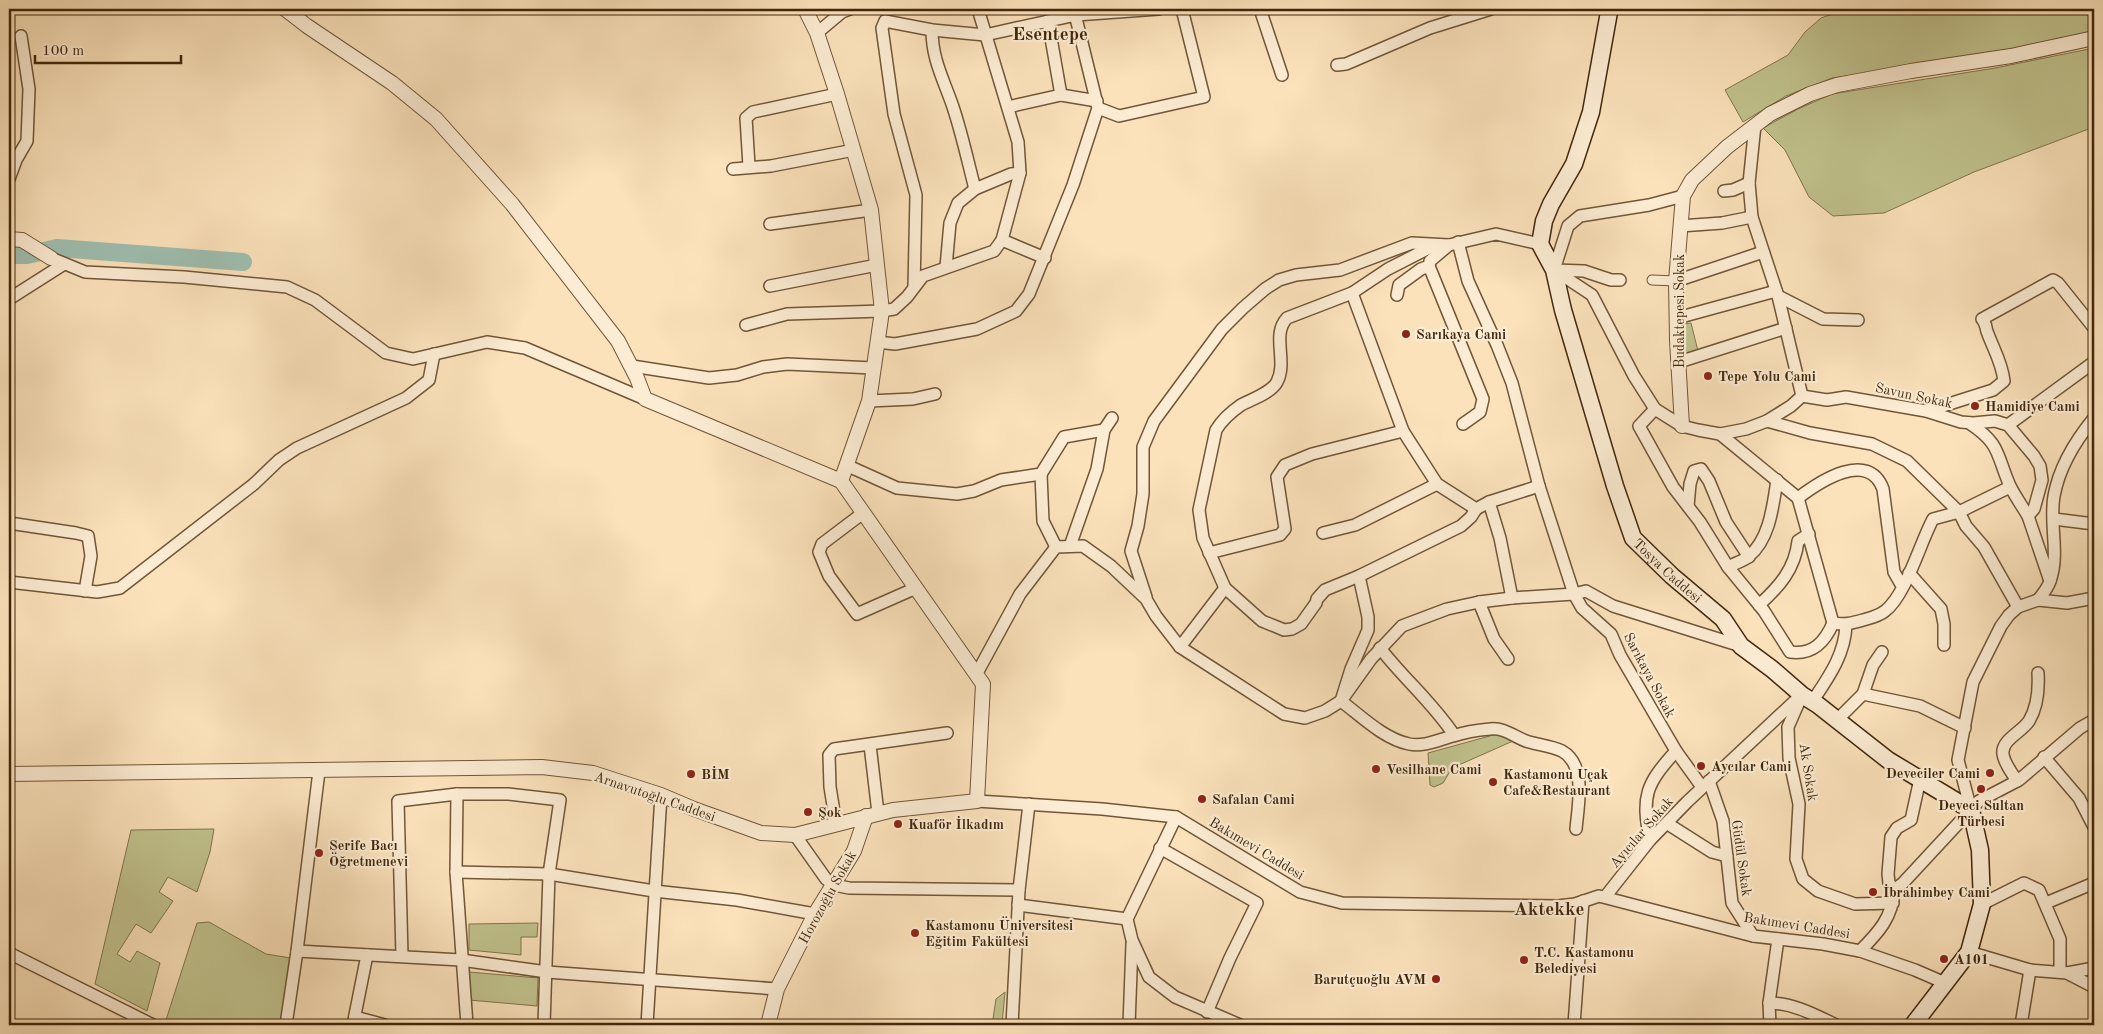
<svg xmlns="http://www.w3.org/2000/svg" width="2103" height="1034" viewBox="0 0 2103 1034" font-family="'Old Standard TT',serif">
<rect width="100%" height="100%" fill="#fbe2bb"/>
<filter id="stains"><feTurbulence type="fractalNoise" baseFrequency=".004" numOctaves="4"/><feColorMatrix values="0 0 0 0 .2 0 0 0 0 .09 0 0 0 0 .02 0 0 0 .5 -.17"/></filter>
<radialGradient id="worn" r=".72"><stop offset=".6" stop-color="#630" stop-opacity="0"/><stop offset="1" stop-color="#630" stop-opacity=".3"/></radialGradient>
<g fill="#c1c38e" stroke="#81754d">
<polygon points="1847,9 2094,9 2094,33 2025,50 1832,78 1786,96 1743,122 1725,90 1788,55 1805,32 1821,18"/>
<polygon points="2094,48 2094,127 1974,172 1884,213 1833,216 1809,197 1785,150 1763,128 1798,109 1832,94 1995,68"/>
<polygon points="1691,323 1698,351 1683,356 1681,324"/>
<polygon points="1504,732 1513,741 1452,768 1443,783 1434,787 1430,785 1428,753"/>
<polygon points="214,829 210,852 197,892 168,877 159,892 173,901 151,933 136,924 117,954 130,962 137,951 160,963 147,1011 95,984 131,830"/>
<polygon points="209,922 266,954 291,958 281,1025 176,1025 166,1020 197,923"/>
<polygon points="538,923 537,937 521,937 521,955 469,950 469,924"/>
<polygon points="469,972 538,978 537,1006 469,1000"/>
<polygon points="1005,992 1002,1025 992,1025 996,999"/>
</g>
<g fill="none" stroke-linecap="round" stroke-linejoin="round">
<polyline stroke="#9fbeb0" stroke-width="18" points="9,255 27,255 57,248 243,262"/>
<defs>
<polyline id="pedestrian" points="1652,280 1676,281"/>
<g id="minor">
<polyline points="1260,9 1282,75"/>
<polyline points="1048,21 1061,95"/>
<path d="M 932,30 C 932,60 944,80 953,107 C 962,134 968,162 975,189"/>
<polyline points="817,33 842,12 850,9"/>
<polyline points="1337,65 1346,64 1430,28 1491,9"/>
<polyline points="1008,107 1061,95 1097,101"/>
<polyline points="1098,108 1119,116 1204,97 1182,9"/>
<polyline points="1755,125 1749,183 1752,217 1778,296 1802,396"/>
<polyline points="749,166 746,118 753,112 837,94"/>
<polyline points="733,169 771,166 854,150"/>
<polyline points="9,179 16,160 27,141 29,89 21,36"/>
<polyline points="1724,191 1733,190 1749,183"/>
<polyline points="770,224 871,210"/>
<polyline points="1680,226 1722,223 1752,217"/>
<polyline points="1002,240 1045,258"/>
<polyline points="1458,242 1468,281 1497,345 1512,383 1539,486 1574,594 1582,608 1611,634 1620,655 1676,751 1702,787"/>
<polyline points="1435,245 1388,269 1352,293 1403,431 1437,484 1476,509 1489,502 1539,486"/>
<polyline points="51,258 85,272 184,277 287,287 315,300 386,353 413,359 487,342 525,348 645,399"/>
<polyline points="1429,266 1483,399 1480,412 1463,424"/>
<polyline points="946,267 950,223 958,203 975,189 1011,174 1020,173"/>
<polyline points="1554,270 1592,295 1634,376 1655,409 1682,426 1698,430 1720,434 1746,429 1767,421 1810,433 1872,444 1907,461 1959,512 1966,526 1984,547 2018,607"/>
<polyline points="1554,270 1568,226 1580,216 1649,205 1683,196"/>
<polyline points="1554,270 1584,271 1611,280 1620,280"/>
<polyline points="1676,281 1763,252"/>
<polyline points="770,286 877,265"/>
<polyline points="914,287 916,195 894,114 882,28 885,21 932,30 985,35 1076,15 1159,9"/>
<path d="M 1352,293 L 1287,318 C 1271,335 1288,361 1277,382 C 1271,393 1252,399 1241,405 C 1231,412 1222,420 1216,430 L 1199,510 L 1203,538 L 1225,588 L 1262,621 L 1277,627 L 1284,630 L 1292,629 L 1301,624 L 1316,603 L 1317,599 L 1325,590 L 1359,576 L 1461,526 L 1471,517 L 1476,509"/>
<polyline points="1397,295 1399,285 1421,269 1429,266 1430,261 1449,245"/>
<polyline points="1778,296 1823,319 1858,320"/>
<polyline points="9,299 64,264"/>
<polyline points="1677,318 1776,291"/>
<polyline points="746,325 787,314 882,311 894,309 907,297 923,276 994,251 1002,240 1020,173 1018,142 978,9"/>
<polyline points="877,342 895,344 977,329 1016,311 1029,294 1073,185 1098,108 1074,10"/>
<polyline points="1679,362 1786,328"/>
<polyline points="632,366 709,378 737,375 763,367 787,364 873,368"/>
<polyline points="869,401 913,399 935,394"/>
<path d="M 1655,409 L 1639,426 L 1673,487 L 1700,522 L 1728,567 L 1764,611 L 1790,652 C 1813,655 1825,642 1833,623"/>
<path d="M 1927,411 L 1993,390 L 2004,381 C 2002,363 1994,350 1988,334 C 1985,328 1987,324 1982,319 L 2053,280 L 2058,283 L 2094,328"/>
<polyline points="1767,421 1791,406 1802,396 1827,400 1846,397 1926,411 1961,422 1973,423 1995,421 2008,425 2034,456 2040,466 2042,480 2034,509 2028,516 2050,581"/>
<path d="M 1969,423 C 2001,444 1996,454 2010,486 C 2015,496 2022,506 2028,516"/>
<polyline points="2008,425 2094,362"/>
<polyline points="1720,434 1798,498"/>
<polyline points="846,465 897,488 957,494 974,491 1001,480 1041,474"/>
<polyline points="1041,474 1064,437 1104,430"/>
<polyline points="1041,474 1043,521 1056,547"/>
<polyline points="1489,502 1500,538 1512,598"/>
<polyline points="1688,506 1690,484 1694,471 1701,469 1709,481 1726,522 1749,557"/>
<polyline points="863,513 822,544 819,552 829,576 857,614 916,588"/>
<polyline points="2054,519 2094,524"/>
<polyline points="9,523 76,533 88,536 91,556 85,591"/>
<polyline points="1323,533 1355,525 1437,484"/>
<polyline points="1070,546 1097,469 1104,430 1112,418"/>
<polyline points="1209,553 1280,535 1285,529 1277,477 1285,465 1312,454 1403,431"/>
<path d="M 1728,567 C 1735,563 1744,561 1749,556 C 1770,539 1773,505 1777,480"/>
<polyline points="1909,573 1941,609 1944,624 1944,645"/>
<path d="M 1359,576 L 1368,617 L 1368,630 L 1351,669 L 1341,701 C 1361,716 1384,739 1409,744 C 1424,747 1438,740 1453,736 C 1465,732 1478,730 1490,729 C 1505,727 1515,738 1529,742 C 1540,745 1552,746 1562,751 C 1587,765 1578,806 1576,829"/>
<polyline points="9,582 97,592 120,588 254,484 279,460 297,448 406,398 429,380 434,354"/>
<path d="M 1902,586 L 1894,572 L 1883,489 C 1868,449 1819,482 1798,498 L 1833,623 C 1845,625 1852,623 1863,620 C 1870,618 1879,616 1885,611 C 1906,595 1920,543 1933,519 L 1959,512 L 2010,487"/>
<polyline points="1146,597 1131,551 1138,526 1143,494 1143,447 1154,421 1222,329 1243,308 1265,289 1279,280 1296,275 1340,270 1412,243 1449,245 1496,234 1540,244"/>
<path d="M 2038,600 C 2042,595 2048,588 2050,581 C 2060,554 2049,524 2054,496 C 2059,468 2076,440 2094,418"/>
<polyline points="1479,602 1494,639 1508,659"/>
<path d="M 1759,605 C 1779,587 1795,569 1798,541 L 1809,534"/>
<polyline points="1180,647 1225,588"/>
<path d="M 1380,648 C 1404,679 1433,703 1454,735"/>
<polyline points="976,675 1020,594 1056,547 1083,546 1111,566 1146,599 1156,616 1180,647 1284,714 1305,718 1325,711 1341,701 1371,659 1402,626 1447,609 1479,602 1512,598 1574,594 1586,591 1613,606 1741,646"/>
<polyline points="1863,694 1920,706 1965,728"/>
<polyline points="1802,695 1788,727 1789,758 1799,804 1796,859 1803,879 1818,891 1855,904 1893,903"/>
<path d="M 1812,702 C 1828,678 1845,655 1846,625"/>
<polyline points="1837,720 1863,694 1873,665 1882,652"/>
<polyline points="870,745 878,813"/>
<polyline points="2044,757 2079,798 2094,827"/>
<polyline points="1709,781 1723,821 1732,903 1753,936"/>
<path d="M 2017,781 C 2012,773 2004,763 2003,754 C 2001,740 2022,732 2029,721 C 2038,706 2039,690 2038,673"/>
<polyline points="457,794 456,872 467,1025"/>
<polyline points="977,801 1102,809 1176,817 1300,892 1342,903 1558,906 1575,904 1599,896 1753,936 1823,944 1860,951 1915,970 1945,983"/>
<polyline points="1971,810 1958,760 1973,682 2001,626 2009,615 2018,607 2038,600 2067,603 2094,598"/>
<polyline points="1176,817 1127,919 1132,940 1149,977 1175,997 1240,1025"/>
<polyline points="836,824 830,787 829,755 834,749 947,733"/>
<polyline points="1668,824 1712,852 1727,856"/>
<polyline points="795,835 826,879 834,885 849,888 1019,890"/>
<path d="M 1650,840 C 1641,796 1646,784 1676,751"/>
<polyline points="1160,848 1257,903 1230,958 1207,1012"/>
<polyline points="456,872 549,874 654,891 737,900 815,914"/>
<polyline points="1894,890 1903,883 1979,801 2019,780 2080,728 2094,720"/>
<polyline points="1605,897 1650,840 1687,802 1798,698"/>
<polyline points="2046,903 2094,883"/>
<polyline points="1982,904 2024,883 2039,890 2060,939 2060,972"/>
<polyline points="1018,905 1127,919"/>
<polyline points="297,951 461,960 547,972 777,989"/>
<path d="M 1860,951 C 1878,933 1893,917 1894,890 L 1889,883 L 1888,874 L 1891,837 L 1897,828 L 1911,820 L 1920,779"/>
<polyline points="1969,952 2030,970 2067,973 2094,987"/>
<polyline points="9,953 153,1025"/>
<polyline points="402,956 398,801 457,794 508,794 560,800 549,874 544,1025"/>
<polyline points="2067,973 2094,968"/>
<path d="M 1769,1003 C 1793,1003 1815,1015 1836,1025"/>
<polyline points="355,1017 385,1025"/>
<polyline points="286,1025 297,951 319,771"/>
<polyline points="353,1025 367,955"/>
<polyline points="647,1025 661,795"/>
<polyline points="1012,1025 1019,890 1029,804"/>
<polyline points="1129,1025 1132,944"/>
<polyline points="1574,1025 1583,901"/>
<polyline points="1770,1025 1769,1003 1778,939"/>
<polyline points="2021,1025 2030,970"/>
</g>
<g id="tertiary">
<polyline points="805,9 817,33 837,94 871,210 882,311 869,401 841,481"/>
<polyline points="9,239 22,240 51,258"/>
<polyline points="1682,426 1677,340 1676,281 1683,196 1692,180 1727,147 1770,114 1810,94 1837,85 1911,71 2011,56 2094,38"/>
<polyline points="9,774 542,767 593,773 661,795 694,809 761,833 795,835 893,810 977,801 983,684 841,481 645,399 637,378 618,341 512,204 436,119 392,83 307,26 285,9"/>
<polyline points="768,1025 777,989 815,914 854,851 866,816"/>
</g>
<g id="secondary">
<path id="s1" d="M 1608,9 L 1609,12 L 1591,112 L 1574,164 L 1551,204 L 1544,221 L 1540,244 L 1554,270 L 1563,310 L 1615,486 L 1633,538 L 1672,576 L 1723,619 L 1741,646 L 1772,669 L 1802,695 L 1818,705 L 1888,760 L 1971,810 L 1980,850 L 1982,904 L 1969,952 L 1913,1025"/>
</g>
</defs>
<use href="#pedestrian" stroke="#705638" stroke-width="11"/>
<use href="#minor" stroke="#705638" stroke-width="14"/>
<use href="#tertiary" stroke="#705638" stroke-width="16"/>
<use href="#secondary" stroke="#41270c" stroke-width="19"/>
<use href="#pedestrian" stroke="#fcecd3" stroke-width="9"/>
<use href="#minor" stroke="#fcecd3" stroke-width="11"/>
<use href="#tertiary" stroke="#fcecd3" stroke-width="14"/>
<use href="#secondary" stroke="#fcecd3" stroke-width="16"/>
</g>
<g fill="#8f2418" stroke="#fcecd3" stroke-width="2">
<circle cx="1406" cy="334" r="5"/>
<circle cx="1708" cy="376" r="5"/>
<circle cx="1975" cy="406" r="5"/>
<circle cx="1701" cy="766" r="5"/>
<circle cx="1376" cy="769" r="5"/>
<circle cx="1990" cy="773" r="5"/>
<circle cx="691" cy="774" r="5"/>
<circle cx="1493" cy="782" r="5"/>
<circle cx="1981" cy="789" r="5"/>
<circle cx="1202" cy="799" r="5"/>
<circle cx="808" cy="812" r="5"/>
<circle cx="898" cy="824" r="5"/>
<circle cx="319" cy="853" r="5"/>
<circle cx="1873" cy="892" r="5"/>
<circle cx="915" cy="933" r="5"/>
<circle cx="1944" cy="959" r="5"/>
<circle cx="1524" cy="960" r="5"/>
<circle cx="1436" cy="979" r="5"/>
</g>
<g text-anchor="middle" stroke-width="4.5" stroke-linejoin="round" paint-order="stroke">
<g font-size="14" fill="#41270c" stroke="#fcecd3">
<text transform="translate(1679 311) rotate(-90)" y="5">Budaktepesi Sokak</text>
<text transform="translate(1914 395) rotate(12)" y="5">Savun Sokak</text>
<text dy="5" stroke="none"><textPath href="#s1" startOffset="604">Tosya Caddesi</textPath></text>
<text transform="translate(1650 675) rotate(62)" y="5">Sarıkaya Sokak</text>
<text transform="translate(1809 772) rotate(81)" y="5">Ak Sokak</text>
<text transform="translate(655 796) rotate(19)" y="5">Arnavutoğlu Caddesi</text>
<text transform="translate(1641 832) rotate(-49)" y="5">Ayıcılar Sokak</text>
<text transform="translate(1257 848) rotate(31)" y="5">Bakımevi Caddesi</text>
<text transform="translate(1742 858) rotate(82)" y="5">Güdül Sokak</text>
<text transform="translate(827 897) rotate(-61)" y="5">Horozoğlu Sokak</text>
<text transform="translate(1797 925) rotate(9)" y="5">Bakımevi Caddesi</text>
</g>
<g font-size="14" font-weight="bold" fill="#41270c" stroke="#fcecd3" text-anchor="start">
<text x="1416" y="339">Sarıkaya Cami</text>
<text x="1718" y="381">Tepe Yolu Cami</text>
<text x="1985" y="411">Hamidiye Cami</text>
<text x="1711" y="771">Aycılar Cami</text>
<text x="1386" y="774">Vesilhane Cami</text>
<text x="1980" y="778" text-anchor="end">Deveciler Cami</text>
<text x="701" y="779">BİM</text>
<text x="1503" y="779">Kastamonu Uçak<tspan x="1503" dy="16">Cafe&amp;Restaurant</tspan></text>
<text x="1212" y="804">Safalan Cami</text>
<text x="1981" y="810" text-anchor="middle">Deveci Sultan<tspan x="1981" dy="16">Türbesi</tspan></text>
<text x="818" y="817">Şok</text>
<text x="908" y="829">Kuaför İlkadım</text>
<text x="329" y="850">Şerife Bacı<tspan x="329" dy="16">Öğretmenevi</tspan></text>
<text x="1883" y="897">İbrahimbey Cami</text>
<text x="925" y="930">Kastamonu Üniversitesi<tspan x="925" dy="16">Eğitim Fakültesi</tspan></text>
<text x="1534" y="957">T.C. Kastamonu<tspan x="1534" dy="16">Belediyesi</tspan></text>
<text x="1954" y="964">A101</text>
<text x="1426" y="984" text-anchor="end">Barutçuoğlu AVM</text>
</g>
<g font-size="19" font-weight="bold" fill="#41270c" stroke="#fcecd3">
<text x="1050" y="40">Esentepe</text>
<text x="1549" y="915">Aktekke</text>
</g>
</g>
<rect width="2103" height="1034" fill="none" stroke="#fbe2bb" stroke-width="30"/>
<rect x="10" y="10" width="2083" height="1014" fill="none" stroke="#41270c" stroke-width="2.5"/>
<rect x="15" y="15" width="2073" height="1004" fill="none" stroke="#41270c"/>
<path d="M35 55v8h146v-8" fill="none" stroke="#41270c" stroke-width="2.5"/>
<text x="42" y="55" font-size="15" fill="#41270c" stroke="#fcecd3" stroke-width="4" paint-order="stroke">100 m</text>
<rect width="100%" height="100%" filter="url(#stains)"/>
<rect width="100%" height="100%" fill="url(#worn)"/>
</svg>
